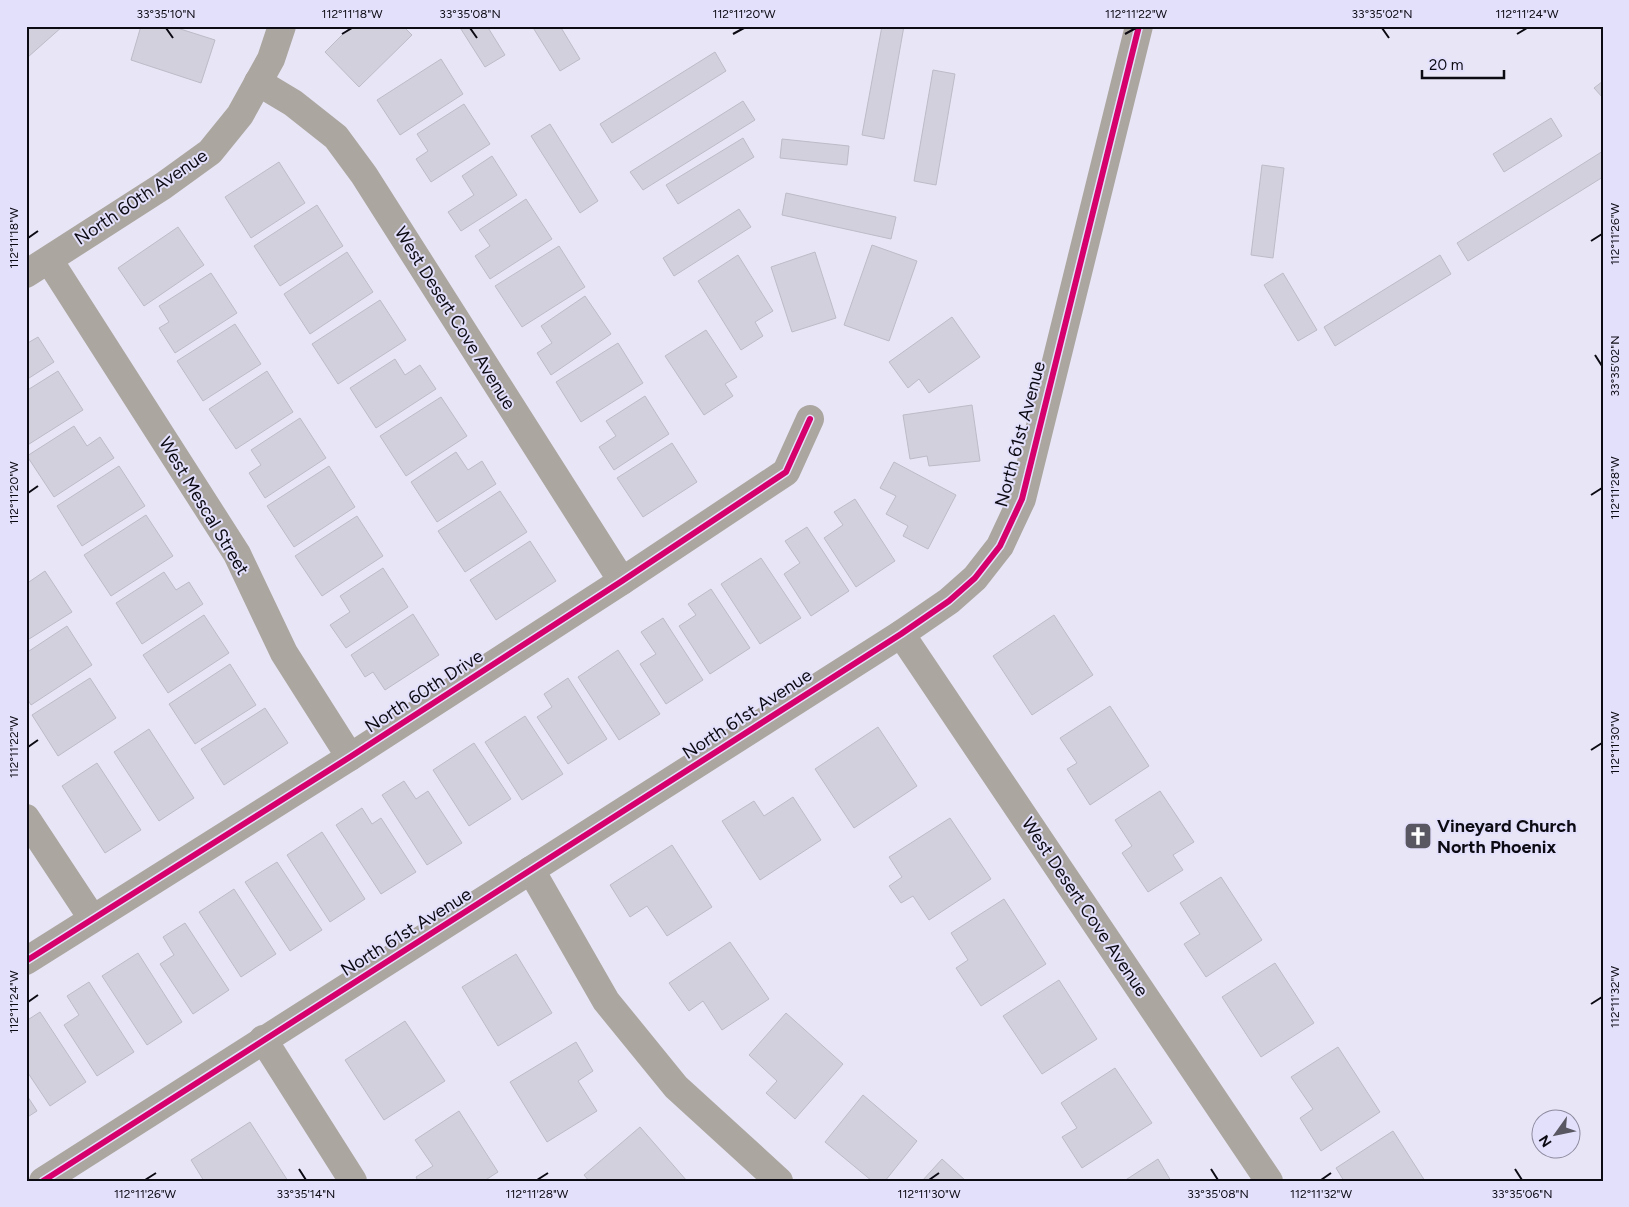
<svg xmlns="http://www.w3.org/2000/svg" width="1629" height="1207" viewBox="0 0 1629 1207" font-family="Figtree,sans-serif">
<rect width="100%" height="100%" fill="#e8e6f6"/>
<g fill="#d2d0dc" stroke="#bdbbc7">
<polygon points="26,26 63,26 28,57 26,55"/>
<polygon points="141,26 171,26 215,40 201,83 131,60"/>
<polygon points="351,26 403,26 412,35 359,87 325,52"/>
<polygon points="459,26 487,26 505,55 485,67"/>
<polygon points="532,26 560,26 580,59 560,71"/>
<polygon points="882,26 904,26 884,139 862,135"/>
<polygon points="715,52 726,71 612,143 600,124"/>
<polygon points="441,59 463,94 400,135 377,100"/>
<polygon points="933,70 955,74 936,185 914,181"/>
<polygon points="1603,81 1603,98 1594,88"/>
<polygon points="743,101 755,120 643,190 630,172"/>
<polygon points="464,104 490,144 431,182 416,159 428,151 417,134"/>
<polygon points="1551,118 1562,136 1504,172 1493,154"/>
<polygon points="550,124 598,201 580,213 531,136"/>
<polygon points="743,138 754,157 678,204 666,185"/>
<polygon points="782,139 849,146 847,165 780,158"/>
<polygon points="1603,151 1603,177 1468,261 1457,243"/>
<polygon points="492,156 517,195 461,231 448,212 474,195 462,176"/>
<polygon points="279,162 305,203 251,238 225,197"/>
<polygon points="1262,165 1284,168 1273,258 1251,255"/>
<polygon points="786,193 896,217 891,239 782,215"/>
<polygon points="526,199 552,239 490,279 475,256 490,246 479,230"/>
<polygon points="317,205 343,246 280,286 254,246"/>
<polygon points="739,209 751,227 674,276 663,258"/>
<polygon points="178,227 204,265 144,306 118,268"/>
<polygon points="872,245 917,261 889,341 844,325"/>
<polygon points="559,246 585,287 522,327 495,286"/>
<polygon points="347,252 373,292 310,334 284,294"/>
<polygon points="815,252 836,318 792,332 771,267"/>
<polygon points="738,255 773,311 755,322 763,336 741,350 698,281"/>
<polygon points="1440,255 1451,274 1335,346 1324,327"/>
<polygon points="211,273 237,313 175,353 159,328 169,322 159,306"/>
<polygon points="1283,273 1317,330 1298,341 1264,285"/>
<polygon points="585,296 611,334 551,375 537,353 552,343 541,326"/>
<polygon points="380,300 406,340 338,384 312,344"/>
<polygon points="952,317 980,357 929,393 919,379 908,388 889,362"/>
<polygon points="235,324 261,364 203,401 177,361"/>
<polygon points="706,330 737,377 725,384 733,396 704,415 665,356"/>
<polygon points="38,337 54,362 26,380 26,344"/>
<polygon points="618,343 643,383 581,422 556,382"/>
<polygon points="395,359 405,375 420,365 436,389 376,428 350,388"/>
<polygon points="58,371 83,410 26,446 26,391"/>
<polygon points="267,371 293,412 236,449 209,409"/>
<polygon points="645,396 669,434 614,470 599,447 616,436 606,421"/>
<polygon points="441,397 467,436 406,476 380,436"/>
<polygon points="972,405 980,461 929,466 927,456 910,459 903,415"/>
<polygon points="300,418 326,458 265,498 249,473 261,465 251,450"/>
<polygon points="74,426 87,446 100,437 114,458 54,497 27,456"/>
<polygon points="672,443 697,482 643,517 617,478"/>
<polygon points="456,452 468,470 482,461 496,484 437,522 411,482"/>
<polygon points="894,462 956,495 928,549 903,536 908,526 886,514 896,496 880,488"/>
<polygon points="119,466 145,506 82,546 57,506"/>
<polygon points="329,466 355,507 294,547 267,506"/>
<polygon points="500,491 527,532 465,572 438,531"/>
<polygon points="855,499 895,561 856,587 824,538 843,525 834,512"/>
<polygon points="146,515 173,556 111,596 84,555"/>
<polygon points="357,516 383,556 322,596 295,556"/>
<polygon points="807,527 849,591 811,616 784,574 800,563 785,541"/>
<polygon points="530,541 556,581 496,620 470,580"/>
<polygon points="761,558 801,618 760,644 721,584"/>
<polygon points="383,568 408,607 346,648 330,625 350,612 340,596"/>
<polygon points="45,571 72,612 26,641 26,584"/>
<polygon points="164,572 176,590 189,582 203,604 142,644 116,603"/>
<polygon points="711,589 750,648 710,674 679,626 696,615 688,604"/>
<polygon points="413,614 439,655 385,690 373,672 365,677 351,655"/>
<polygon points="204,615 229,653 168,693 143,655"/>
<polygon points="1054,615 1093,675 1032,715 993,656"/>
<polygon points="663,618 703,680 666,704 640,664 656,654 641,632"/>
<polygon points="67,626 92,665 31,705 26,697 26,653"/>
<polygon points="618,650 660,714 619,740 578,677"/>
<polygon points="230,664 256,705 195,744 169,704"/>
<polygon points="90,678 116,718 58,756 32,715"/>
<polygon points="568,678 607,739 568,764 537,717 552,707 544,694"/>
<polygon points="1110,706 1149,766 1090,805 1067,769 1077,763 1060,738"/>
<polygon points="265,708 288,743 224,785 201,749"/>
<polygon points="525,716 563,774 522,800 485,742"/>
<polygon points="878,727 917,786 854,828 815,769"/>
<polygon points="149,729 194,798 159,821 114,752"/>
<polygon points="474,743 511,799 469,826 433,770"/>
<polygon points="97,763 141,830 105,853 62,786"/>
<polygon points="404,781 416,799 428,791 462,843 427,865 382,795"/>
<polygon points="1160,791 1194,842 1173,855 1183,870 1148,892 1122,853 1132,846 1115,820"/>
<polygon points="793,797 821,840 760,880 722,821 754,801 764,816"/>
<polygon points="362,808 372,824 381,818 416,872 381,894 336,825"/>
<polygon points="950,818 991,879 929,920 913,896 901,903 889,886 902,877 889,857"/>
<polygon points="322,832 365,899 330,922 287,855"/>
<polygon points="672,845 712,907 667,936 647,906 630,917 610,885"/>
<polygon points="277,862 322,930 290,951 245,882"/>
<polygon points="1221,877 1262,940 1206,977 1184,944 1200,934 1180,903"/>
<polygon points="234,889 276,954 241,977 199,912"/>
<polygon points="1004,899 1046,964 981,1006 956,968 968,960 951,933"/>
<polygon points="185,923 229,990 193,1014 160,964 174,955 163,937"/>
<polygon points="730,942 769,999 722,1030 703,1001 689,1011 669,983"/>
<polygon points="138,953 182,1022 147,1045 102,976"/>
<polygon points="516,954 552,1013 498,1046 462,987"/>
<polygon points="1275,963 1314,1023 1261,1057 1222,997"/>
<polygon points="1059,980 1097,1039 1042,1074 1003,1016"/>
<polygon points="89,982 134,1052 97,1076 64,1025 79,1015 67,996"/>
<polygon points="40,1012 86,1082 50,1106 26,1070 26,1021"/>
<polygon points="786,1013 843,1064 795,1119 766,1093 777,1081 749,1055"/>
<polygon points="405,1021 445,1081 384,1120 345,1060"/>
<polygon points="576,1042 593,1071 578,1081 597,1111 547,1142 510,1082"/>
<polygon points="1338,1047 1380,1112 1321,1151 1300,1118 1313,1109 1291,1077"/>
<polygon points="1115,1068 1152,1123 1082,1168 1062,1137 1077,1128 1061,1103"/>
<polygon points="26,1094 37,1111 26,1118"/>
<polygon points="863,1095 917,1141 885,1181 872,1181 825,1142"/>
<polygon points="459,1111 498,1172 484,1181 418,1181 416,1177 433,1166 415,1140"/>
<polygon points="250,1122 288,1181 204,1181 191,1160"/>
<polygon points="640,1127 687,1181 589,1181 584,1175"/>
<polygon points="1393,1131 1425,1181 1344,1181 1336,1168"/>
<polygon points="942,1159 966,1181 922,1181"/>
<polygon points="1158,1159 1171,1181 1124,1181"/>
</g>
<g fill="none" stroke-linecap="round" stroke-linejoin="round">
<g stroke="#aca6a1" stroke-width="28">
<polyline points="258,82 293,103 336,137 364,175 622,581"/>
<polyline points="49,260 237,554 284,653 350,757"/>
<polyline points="26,274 163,186 210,152 240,115 271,59 282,26"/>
<polyline points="901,634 1269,1181"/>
<polyline points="26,818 92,918"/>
<polyline points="531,870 606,1001 676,1087 779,1181"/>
<polyline points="26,961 350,757 622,581 786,472 810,419"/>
<polyline points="263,1039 353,1181"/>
<polyline points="43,1181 901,634 949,601 975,578 1000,546 1022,499 1139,26"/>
</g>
<defs>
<g id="cycleway">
<polyline points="26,961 350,757 622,581 786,472 810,419"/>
<polyline points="43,1181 901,634 949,601 975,578 1000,546 1022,499 1139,26"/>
</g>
</defs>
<use href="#cycleway" stroke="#e3e0fc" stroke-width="9"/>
<use href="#cycleway" stroke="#d6006c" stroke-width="6"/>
</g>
<path fill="none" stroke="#0c0a13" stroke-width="2" d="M 166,28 L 173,38M 470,28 L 477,38M 1382,28 L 1389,38M 342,34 L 352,28M 733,34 L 744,28M 1125,34 L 1136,28M 1517,34 L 1527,28M 28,238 L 38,231M 1591,241 L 1602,234M 1595,355 L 1602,366M 28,493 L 38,486M 1591,495 L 1602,488M 28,747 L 38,740M 1591,750 L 1602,743M 28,1002 L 38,995M 1591,1004 L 1602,997M 299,1169 L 306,1180M 1211,1169 L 1218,1180M 1515,1169 L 1522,1180M 145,1180 L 156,1173M 537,1180 L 548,1173M 929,1180 L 939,1173M 1321,1180 L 1331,1173"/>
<defs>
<symbol id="church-square" viewBox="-11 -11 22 22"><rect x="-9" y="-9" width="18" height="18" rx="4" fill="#595762" stroke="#e3e0fc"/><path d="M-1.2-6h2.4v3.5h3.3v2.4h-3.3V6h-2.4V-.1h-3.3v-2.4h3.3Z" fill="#fff"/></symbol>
</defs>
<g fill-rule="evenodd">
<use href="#church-square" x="1402" y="820" width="32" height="32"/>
</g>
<g text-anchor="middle" stroke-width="4" stroke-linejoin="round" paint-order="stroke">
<g font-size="18" fill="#0c0a13" stroke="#e3e0fc">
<text transform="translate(141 197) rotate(-34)" y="6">North 60th Avenue</text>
<text transform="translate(455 318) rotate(58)" y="6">West Desert Cove Avenue</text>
<text transform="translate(1020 434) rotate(-75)" y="6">North 61st Avenue</text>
<text transform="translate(204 506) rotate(59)" y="6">West Mescal Street</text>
<text transform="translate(424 691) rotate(-33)" y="6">North 60th Drive</text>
<text transform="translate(747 714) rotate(-33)" y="6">North 61st Avenue</text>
<text transform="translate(1085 907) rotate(56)" y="6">West Desert Cove Avenue</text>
<text transform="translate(406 932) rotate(-32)" y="6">North 61st Avenue</text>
</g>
<g font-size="18" font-weight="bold" fill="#0c0a13" stroke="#e3e0fc" text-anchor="start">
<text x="1437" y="832">Vineyard Church<tspan x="1437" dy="21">North Phoenix</tspan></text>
</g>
</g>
<rect width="1629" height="1207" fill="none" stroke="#e3e0fc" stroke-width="55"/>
<g transform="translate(1556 1134) rotate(237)"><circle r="24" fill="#e3e0fc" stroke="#8d8a9f"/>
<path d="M0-4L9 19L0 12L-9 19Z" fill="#595762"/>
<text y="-8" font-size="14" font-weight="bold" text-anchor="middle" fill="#0c0a13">N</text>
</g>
<path d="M1422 70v8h82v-8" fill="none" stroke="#0c0a13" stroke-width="2.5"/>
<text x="1429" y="70" font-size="15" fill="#0c0a13" stroke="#e3e0fc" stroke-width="4" paint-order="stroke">20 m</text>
<rect x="28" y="28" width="1574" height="1152" fill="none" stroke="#0c0a13" stroke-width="2"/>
<g font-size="12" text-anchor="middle" fill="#0c0a13">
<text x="166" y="18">33°35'10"N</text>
<text x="352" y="18">112°11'18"W</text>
<text x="470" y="18">33°35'08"N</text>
<text x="744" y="18">112°11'20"W</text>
<text x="1136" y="18">112°11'22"W</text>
<text x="1382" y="18">33°35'02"N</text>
<text x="1527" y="18">112°11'24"W</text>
<text transform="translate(1615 234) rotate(-90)" y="4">112°11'26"W</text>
<text transform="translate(14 238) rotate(-90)" y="4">112°11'18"W</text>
<text transform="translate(1615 366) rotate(-90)" y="4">33°35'02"N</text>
<text transform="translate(1615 488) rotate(-90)" y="4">112°11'28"W</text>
<text transform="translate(14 493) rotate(-90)" y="4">112°11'20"W</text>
<text transform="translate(1615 743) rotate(-90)" y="4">112°11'30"W</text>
<text transform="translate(14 747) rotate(-90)" y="4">112°11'22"W</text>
<text transform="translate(1615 997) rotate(-90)" y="4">112°11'32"W</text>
<text transform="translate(14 1002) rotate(-90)" y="4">112°11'24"W</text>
<text x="145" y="1198">112°11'26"W</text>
<text x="306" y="1198">33°35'14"N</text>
<text x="537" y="1198">112°11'28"W</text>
<text x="929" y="1198">112°11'30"W</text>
<text x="1218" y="1198">33°35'08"N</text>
<text x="1321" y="1198">112°11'32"W</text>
<text x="1522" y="1198">33°35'06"N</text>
</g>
</svg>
